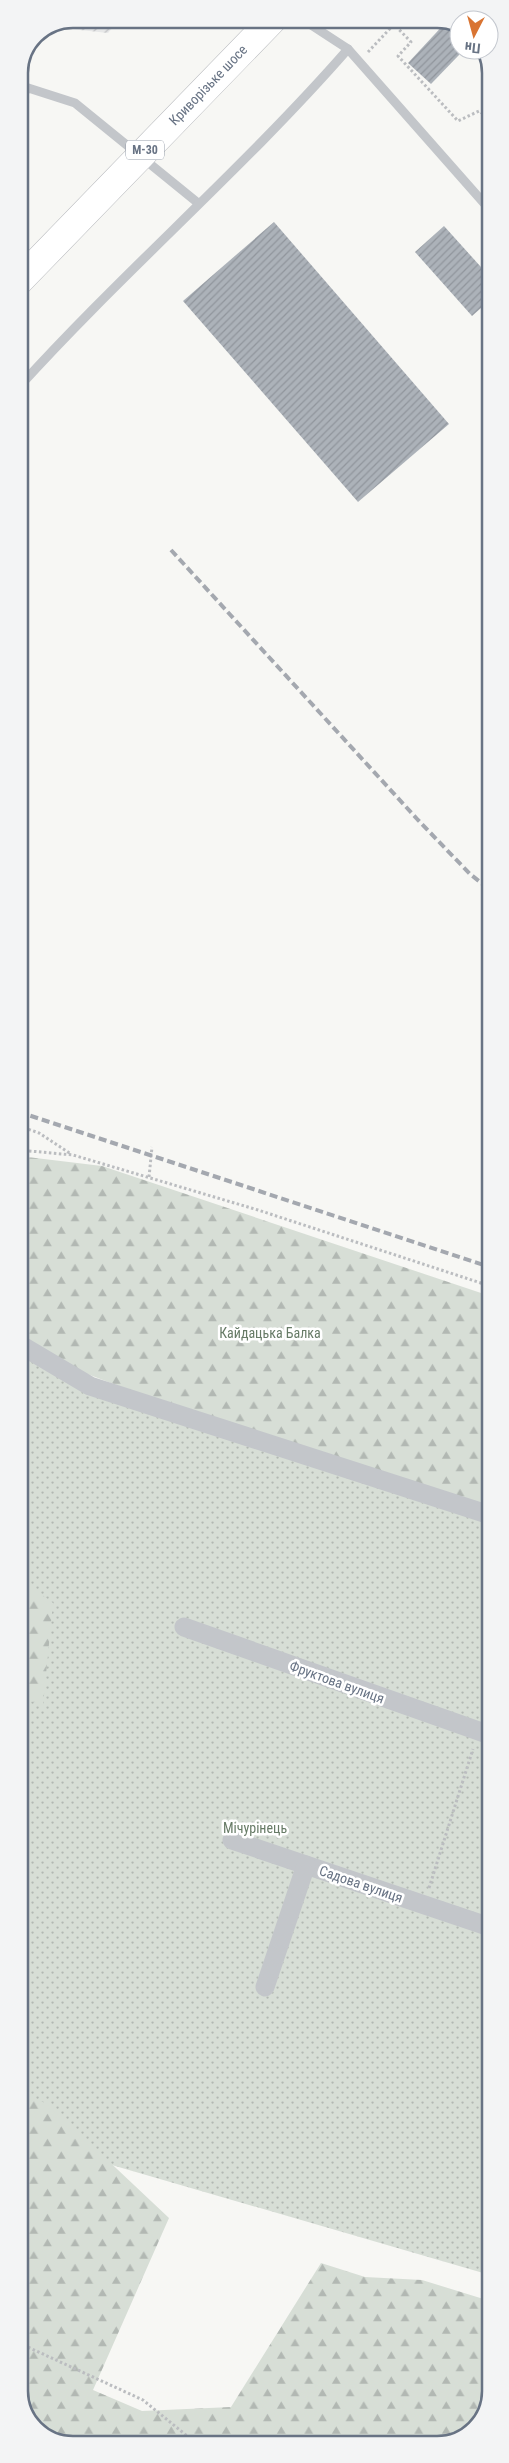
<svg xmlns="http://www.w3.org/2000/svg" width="509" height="2463" viewBox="0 0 509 2463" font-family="'Roboto Condensed',sans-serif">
<defs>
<pattern id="industrial-furrows" width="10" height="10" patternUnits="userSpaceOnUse" patternTransform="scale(1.25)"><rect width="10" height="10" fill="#e7e8e8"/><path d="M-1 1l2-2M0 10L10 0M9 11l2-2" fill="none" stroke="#bfc0c2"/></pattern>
<pattern id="grass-dots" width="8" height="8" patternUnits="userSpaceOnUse" patternTransform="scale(1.25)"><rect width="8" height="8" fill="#d7ded6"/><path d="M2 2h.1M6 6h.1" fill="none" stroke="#b2b8b3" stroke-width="1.8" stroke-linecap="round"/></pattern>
<pattern id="forest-firs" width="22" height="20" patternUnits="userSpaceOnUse" patternTransform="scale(1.25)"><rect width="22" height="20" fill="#d7ded6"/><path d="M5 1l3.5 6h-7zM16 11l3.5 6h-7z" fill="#b2b8b3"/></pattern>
<pattern id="building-hatch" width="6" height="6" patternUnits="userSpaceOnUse" patternTransform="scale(1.25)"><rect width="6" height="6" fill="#acb2b9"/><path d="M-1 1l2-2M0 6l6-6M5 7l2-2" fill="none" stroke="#90959c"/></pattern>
</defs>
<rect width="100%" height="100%" fill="#f7f7f4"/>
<polygon fill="url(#industrial-furrows)" points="73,19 120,19 108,33 52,27"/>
<polygon fill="url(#grass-dots)" points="19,1344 86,1384 490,1518 490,2275 19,2138"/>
<g fill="url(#forest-firs)">
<polygon points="19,1156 102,1166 490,1296 490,1512 240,1433 59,1363 19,1344"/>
<polygon points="19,1578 53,1603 43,1705 19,1697"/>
<polygon points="19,2093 48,2104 169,2218 93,2390 142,2411 231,2407 321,2263 365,2277 422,2280 490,2301 490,2390 477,2426 443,2444 66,2444 35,2429 19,2397"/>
</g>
<g fill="url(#building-hatch)">
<polygon points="447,21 459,27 459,55 431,84 408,63"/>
<polygon points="274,222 449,424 358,502 183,301"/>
<polygon points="444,226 490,277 490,300 472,316 415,252"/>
</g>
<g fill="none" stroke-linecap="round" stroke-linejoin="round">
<defs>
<polyline id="trunk" points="19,281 273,19"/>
</defs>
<use href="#trunk" stroke="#b6b8bc" stroke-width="29"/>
<g stroke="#bbbdc0" stroke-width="3" stroke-dasharray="2.5 2.5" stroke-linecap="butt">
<polyline points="389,19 411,42 398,56 458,121 479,111 490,119"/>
<polyline points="368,52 399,19"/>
<polyline points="19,1126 39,1133 71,1154"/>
<polyline points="19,1150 73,1155 258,1210 490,1286"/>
<polyline points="149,1177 152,1147"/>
<polyline points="429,1888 473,1749"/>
<polyline points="19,2343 143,2400 197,2444"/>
</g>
<g stroke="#c3c6ca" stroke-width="9">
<polyline points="302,19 348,49 490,210"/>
<polyline points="19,85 75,103 198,203"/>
<polyline points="19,104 27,88"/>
<path d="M 19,387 C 125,270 245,167 348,49"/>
</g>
<g stroke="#c3c6ca" stroke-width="19">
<polyline points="19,1344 90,1386 490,1515"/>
<polyline points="184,1627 490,1735"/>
<polyline points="232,1840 490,1927"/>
<polyline points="265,1987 306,1865"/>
</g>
<use href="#trunk" stroke="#fff" stroke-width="28"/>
<g stroke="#a4a8af" stroke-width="4" stroke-dasharray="8 4" stroke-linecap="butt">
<polyline points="171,550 418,820 470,874 490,890"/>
<polyline points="19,1112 490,1267"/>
</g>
</g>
<g text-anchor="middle" stroke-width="5" stroke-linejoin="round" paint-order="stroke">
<rect fill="#fff" stroke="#959da9" stroke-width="1" x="126" y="140.5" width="38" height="19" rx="4"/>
<g font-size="12" font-weight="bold" fill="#687384">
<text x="145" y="154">М-30</text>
</g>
<g font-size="14" fill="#687384" stroke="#fff">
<text transform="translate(208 85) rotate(-46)" y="5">Криворізьке шосе</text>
<text transform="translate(337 1682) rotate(20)" y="5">Фруктова вулиця</text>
<text transform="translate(361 1884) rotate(19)" y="5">Садова вулиця</text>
</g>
<g font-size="14" fill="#677b66" stroke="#fff">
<text x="270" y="1338">Кайдацька Балка</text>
<text x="255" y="1833">Мічурінець</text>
</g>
</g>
<path d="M0 0H509V2463H0ZM73 28H437A45 45 0 0 1 482 73V2391A45 45 0 0 1 437 2436H73A45 45 0 0 1 28 2391V73A45 45 0 0 1 73 28Z" fill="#f3f4f5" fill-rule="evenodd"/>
<path fill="none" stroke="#687384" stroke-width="2.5" d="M73 28H437A45 45 0 0 1 482 73V2391A45 45 0 0 1 437 2436H73A45 45 0 0 1 28 2391V73A45 45 0 0 1 73 28Z"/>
<g transform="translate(474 35) rotate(186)"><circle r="24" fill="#ffffff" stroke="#c3c7ce"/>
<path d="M0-4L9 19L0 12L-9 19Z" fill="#d97432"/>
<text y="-8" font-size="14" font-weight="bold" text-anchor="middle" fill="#687384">Пн</text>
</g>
</svg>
